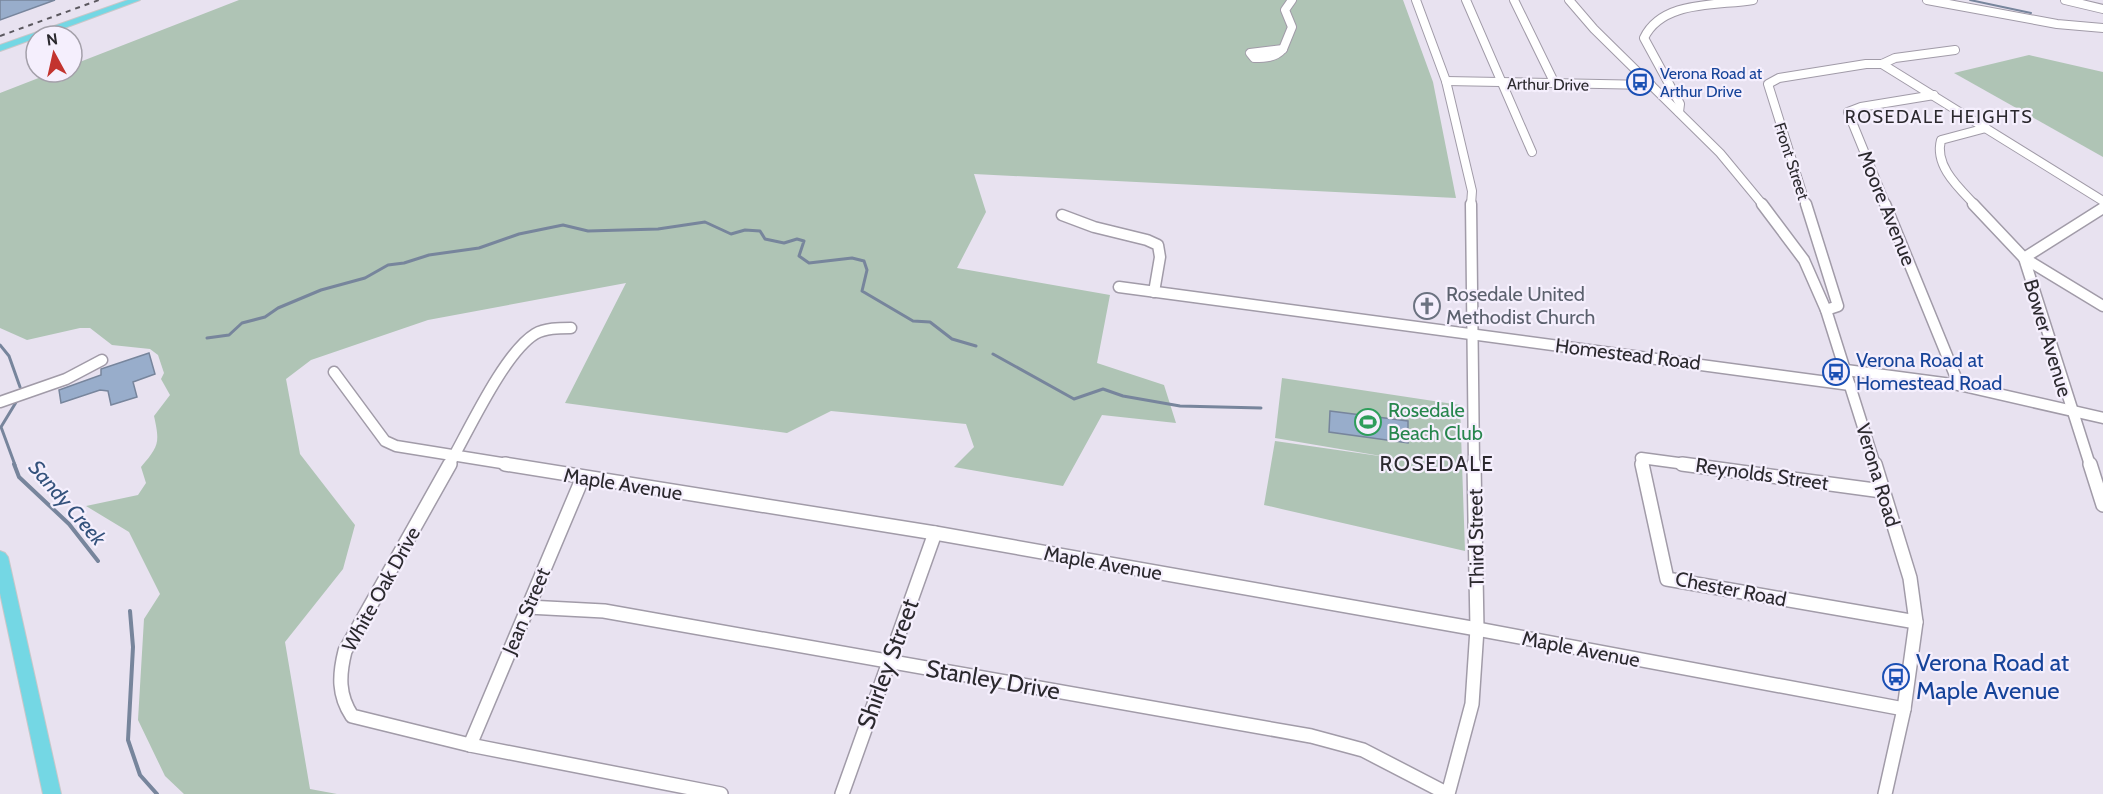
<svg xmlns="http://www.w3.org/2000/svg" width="2103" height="794" viewBox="0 0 2103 794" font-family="Cabin,sans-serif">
<rect width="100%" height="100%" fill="#e8e2f0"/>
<g fill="#afc4b5">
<path d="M 239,0 L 1403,0 L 1433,82 L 1456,198 L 974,174 L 986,212 L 957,268 L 1110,295 L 1097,363 L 1164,385 L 1176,423 L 1102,415 L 1063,486 L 954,467 L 974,447 L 966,424 L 831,411 L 787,433 L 565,403 L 626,283 L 428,320 L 311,360 L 286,379 L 300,454 L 355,525 L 343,569 L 285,642 L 310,789 L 337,794 L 184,794 L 165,776 L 138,720 L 144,619 L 160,594 L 129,532 L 86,506 L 138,495 L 146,483 L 141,467 C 159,446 160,443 154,416 L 170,395 L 161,379 L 164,373 L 158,355 L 150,349 L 112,345 L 90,328 L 80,328 L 27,340 L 0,328 L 0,93 L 54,72 L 72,72 L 72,65 Z"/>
<polygon points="2029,55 2103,72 2103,157 1954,73"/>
<polygon points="1282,378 1460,405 1465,551 1264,505 1275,441 1393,458 1275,438"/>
</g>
<g fill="#98adcb" stroke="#77859c" stroke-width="1.5">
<polygon points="0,0 55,0 0,20"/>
<polygon points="149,353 155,374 133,382 137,397 111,405 108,391 100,390 61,403 59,390 101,375 101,369"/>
<polygon points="1330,411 1408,421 1408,443 1329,432"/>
</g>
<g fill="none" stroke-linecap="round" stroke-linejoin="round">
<polyline stroke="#77859c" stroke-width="2" points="1970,0 2031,13"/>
<g stroke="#77859c" stroke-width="3">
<polyline points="207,338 229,335 242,323 265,317 278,308 321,290 365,278 388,265 404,263 429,255 479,248 519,234 563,225 588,231 658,229 705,222 731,234 745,230 760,231 765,239 784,243 797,239 804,241 799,256 809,263 852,258 864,261 867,270 862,291 913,321 930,322 952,339 976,346"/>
<polyline points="0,345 9,356 20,387"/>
<polyline points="993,354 1074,399 1103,389 1123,396 1180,406 1261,408"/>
<polyline points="15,465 1,427 18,399"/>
</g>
<g stroke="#77859c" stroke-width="4">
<polyline points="14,464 19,477 69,524 98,561"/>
<polyline points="130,611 133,647 128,740 140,775 157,794"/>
</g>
<defs>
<g id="minor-far2">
<polyline points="1416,0 1446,81 1472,191 1471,205"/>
<polyline points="1466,0 1532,152"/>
<polyline points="1514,0 1555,84"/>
<polyline points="1569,0 1594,29 1720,153 1763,205"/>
<polyline points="1927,0 2057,24 2103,28"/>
<polyline points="2065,0 2103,9"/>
<path d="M 1283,49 C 1275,58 1265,58 1254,58 L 1250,53 Z"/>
<polyline points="1283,49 1292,27 1285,10 1292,0"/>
<polyline points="1882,64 2103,201"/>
<polyline points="1446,81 1651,85"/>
<path d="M 1679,112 L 1680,104 L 1644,38 C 1662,0 1717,6 1753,0"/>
<polyline points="1806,205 1768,84 1779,78 1866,64 1882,64 1895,58 1955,50"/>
<polyline points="1886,205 1848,112 1861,107 1934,95"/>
<path d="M 1975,205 C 1959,188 1934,166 1941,140 L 1986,128"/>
</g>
<g id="minor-far1">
<polyline points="1471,204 1474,465"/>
<polyline points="1762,204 1804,260 1826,310 1875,465"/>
<polyline points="1806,204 1838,306 1826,310"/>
<polyline points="1885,204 1959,385"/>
<polyline points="1973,204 2024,258 2103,306"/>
<polyline points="1062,215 1094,227 1147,240 1158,245 1160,257 1154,292"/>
<polyline points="1119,287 1850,385"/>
<polyline points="1846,370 1959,385 2103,418"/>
<polyline points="334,372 385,441 396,446 514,465"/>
<polyline points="0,402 66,379 102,360"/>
<path d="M 449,465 C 468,432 504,353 535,334 C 545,328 559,328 571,328"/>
<polyline points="1643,465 1641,458 1693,465"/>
<polyline points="2090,465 2024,258 2103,208"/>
</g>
<g id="minor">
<path d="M 450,464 L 345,651 C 339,675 338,695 352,716 L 470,745 L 721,794"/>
<polyline points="505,464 935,533 1477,629 1904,709"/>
<polyline points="1642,464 1667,579 1916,622"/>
<polyline points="1682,464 1882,491"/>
<polyline points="1875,464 1910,578 1916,622 1904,709 1885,794"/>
<polyline points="2090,464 2103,505"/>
<polyline points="528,607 604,611 1311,736 1363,750 1448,794 1472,704 1477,629 1474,464"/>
<polyline points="470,745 583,477"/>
<polyline points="842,794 935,533"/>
</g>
<g id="major">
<polygon points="128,0 140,0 43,36 36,36 36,38 0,51 0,45"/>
<polygon points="0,551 5,553 8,557 61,794 43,794 0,593"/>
</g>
</defs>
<use href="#minor-far2" stroke="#a19ba8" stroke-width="10"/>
<use href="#minor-far1" stroke="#a19ba8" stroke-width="13"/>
<use href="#minor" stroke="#a19ba8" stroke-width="16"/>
<use href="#major" stroke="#c8c7c9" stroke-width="2"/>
<use href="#minor-far2" stroke="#fff" stroke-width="8"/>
<use href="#minor-far1" stroke="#fff" stroke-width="10"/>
<use href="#minor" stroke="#fff" stroke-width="13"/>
<use href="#major" fill="#74d7e4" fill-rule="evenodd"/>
<polyline stroke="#5b585f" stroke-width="2" stroke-dasharray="5 5" stroke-linecap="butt" points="0,36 99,0"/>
</g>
<defs>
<symbol id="bus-ring" viewBox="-11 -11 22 22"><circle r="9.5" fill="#f5effd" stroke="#1a4fb4" stroke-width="1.5"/><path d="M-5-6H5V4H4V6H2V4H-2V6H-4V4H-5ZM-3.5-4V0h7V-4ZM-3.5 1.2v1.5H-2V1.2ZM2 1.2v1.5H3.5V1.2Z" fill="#1a4fb4"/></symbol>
<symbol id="church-ring" viewBox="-11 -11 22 22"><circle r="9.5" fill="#f5effd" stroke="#6b7280" stroke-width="1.5"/><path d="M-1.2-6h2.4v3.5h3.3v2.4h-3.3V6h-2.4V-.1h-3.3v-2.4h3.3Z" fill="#6b7280"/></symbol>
<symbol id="stadium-ring" viewBox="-11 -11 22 22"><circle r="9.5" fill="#f5effd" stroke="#2e9e5b" stroke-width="1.5"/><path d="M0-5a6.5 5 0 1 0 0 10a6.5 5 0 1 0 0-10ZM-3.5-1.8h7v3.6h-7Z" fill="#2e9e5b"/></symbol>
</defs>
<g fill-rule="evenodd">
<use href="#bus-ring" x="1625" y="67" width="30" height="30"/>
<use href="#church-ring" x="1412" y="291" width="30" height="30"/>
<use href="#bus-ring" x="1821" y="357" width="30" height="30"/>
<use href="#stadium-ring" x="1353" y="407" width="30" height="30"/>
<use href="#bus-ring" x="1881" y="662" width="30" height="30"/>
</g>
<g text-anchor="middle" stroke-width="4.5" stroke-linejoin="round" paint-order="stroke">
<g font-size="16" fill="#164399" stroke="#f5effd" text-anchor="start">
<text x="1660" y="79">Verona Road at<tspan x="1660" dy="18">Arthur Drive</tspan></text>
</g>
<g font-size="16" fill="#2b292e" stroke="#f5effd">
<text transform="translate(1548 84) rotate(1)" y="6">Arthur Drive</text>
<text transform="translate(1792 161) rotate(72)" y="6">Front Street</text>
</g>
<g font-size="18" letter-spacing="1.5" fill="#2b292e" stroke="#f5effd">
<text x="1939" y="123">ROSEDALE HEIGHTS</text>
</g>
<g font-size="20" fill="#2b292e" stroke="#f5effd">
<text transform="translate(1887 208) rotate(68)" y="7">Moore Avenue</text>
<text transform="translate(2048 338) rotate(73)" y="7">Bower Avenue</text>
<text transform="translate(1628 354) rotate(7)" y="7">Homestead Road</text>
<text transform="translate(1762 474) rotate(8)" y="7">Reynolds Street</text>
<text transform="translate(1878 475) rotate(73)" y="7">Verona Road</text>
<text transform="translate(623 484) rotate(9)" y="7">Maple Avenue</text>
<text transform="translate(1476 538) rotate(-91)" y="7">Third Street</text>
<text transform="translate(1103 563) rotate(10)" y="7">Maple Avenue</text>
<text transform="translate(381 589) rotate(-61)" y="7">White Oak Drive</text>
<text transform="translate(1731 589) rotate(11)" y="7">Chester Road</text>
<text transform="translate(526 611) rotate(-67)" y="7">Jean Street</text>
<text transform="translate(1581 649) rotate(11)" y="7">Maple Avenue</text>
</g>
<g font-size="20" fill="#5b616d" stroke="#f5effd" text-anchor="start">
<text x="1446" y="301">Rosedale United<tspan x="1446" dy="23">Methodist Church</tspan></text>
</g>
<g font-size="20" fill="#164399" stroke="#f5effd" text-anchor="start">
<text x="1856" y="367">Verona Road at<tspan x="1856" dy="23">Homestead Road</tspan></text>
</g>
<g font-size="20" fill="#27864d" stroke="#f5effd" text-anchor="start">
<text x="1388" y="417">Rosedale<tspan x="1388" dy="23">Beach Club</tspan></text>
</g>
<g font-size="21" letter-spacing="1.5" fill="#2b292e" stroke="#f5effd">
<text x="1437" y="471">ROSEDALE</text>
</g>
<g font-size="21" font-style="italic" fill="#34527c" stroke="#f5effd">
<text transform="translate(67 503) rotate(49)" y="7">Sandy Creek</text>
</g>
<g font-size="24" fill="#164399" stroke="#f5effd" text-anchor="start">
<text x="1916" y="671">Verona Road at<tspan x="1916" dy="28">Maple Avenue</tspan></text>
</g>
<g font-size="24" fill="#2b292e" stroke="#f5effd">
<text transform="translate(888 664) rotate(-70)" y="8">Shirley Street</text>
<text transform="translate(993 680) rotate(10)" y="8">Stanley Drive</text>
</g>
</g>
<g transform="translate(54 54) rotate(352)"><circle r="28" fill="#f5effd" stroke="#a4a0aa" stroke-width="1.5"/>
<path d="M0-4.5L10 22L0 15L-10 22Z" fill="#c3342f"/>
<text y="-9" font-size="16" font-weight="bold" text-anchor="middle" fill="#2b292e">N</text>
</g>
</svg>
